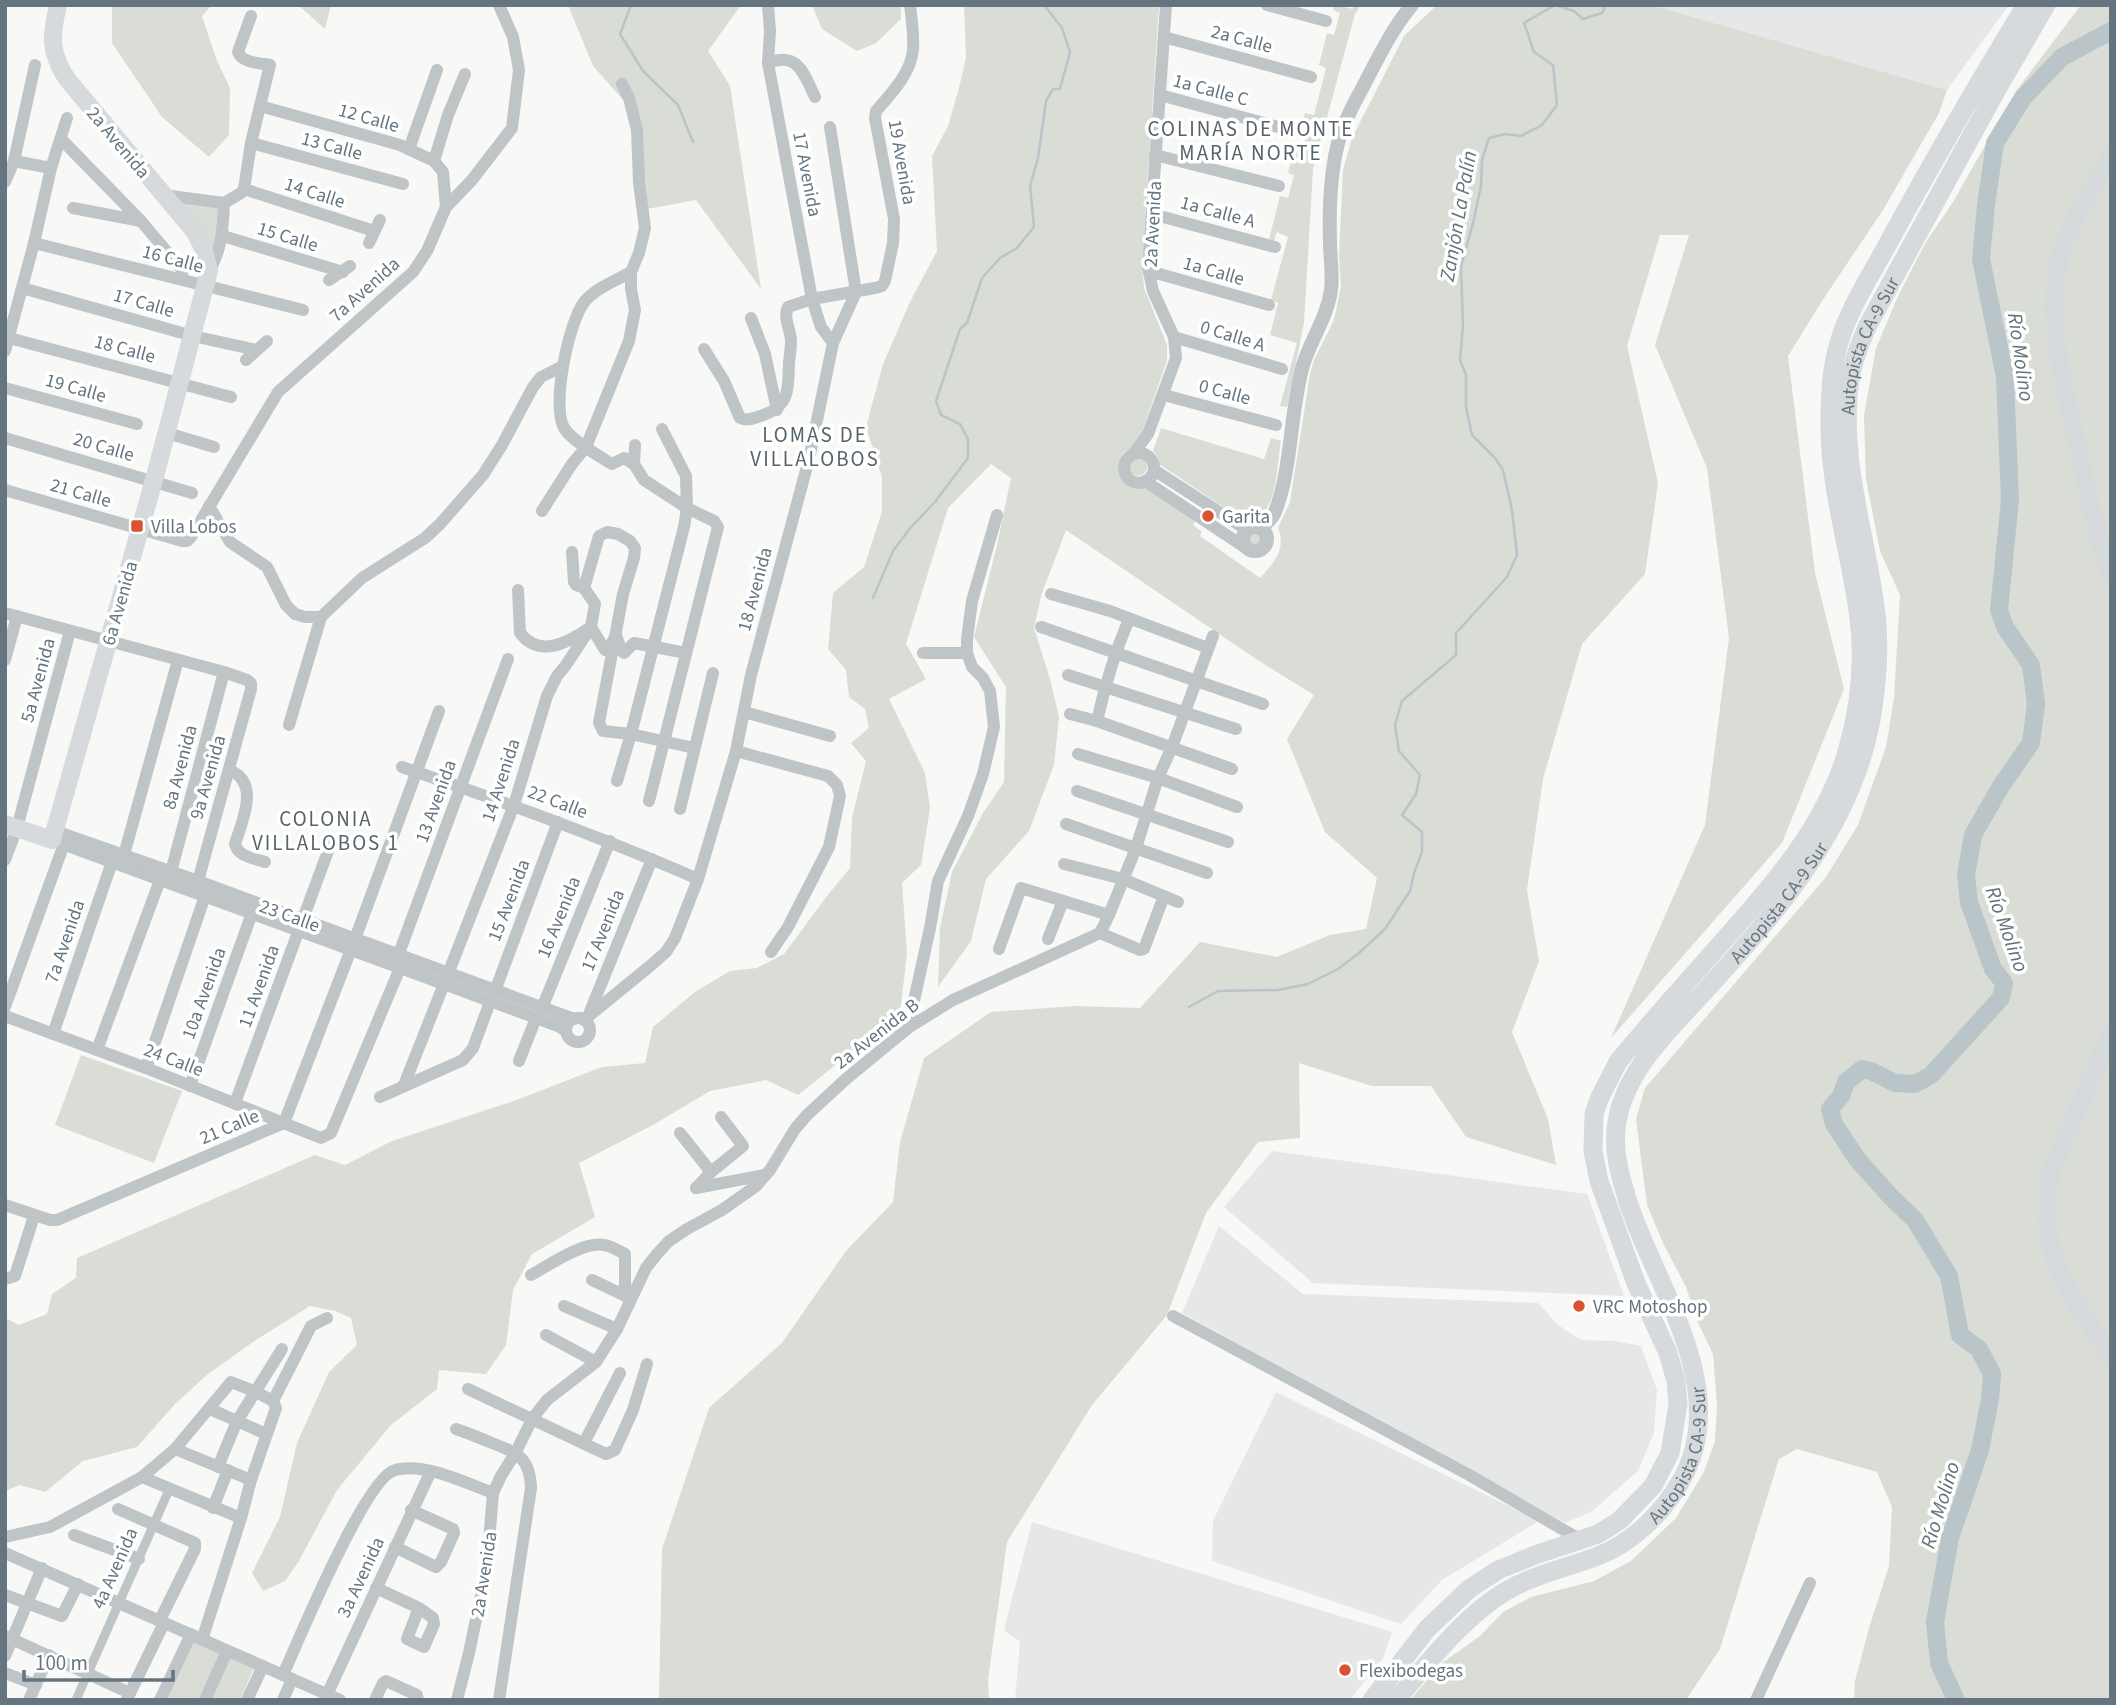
<svg xmlns="http://www.w3.org/2000/svg" width="2116" height="1705" viewBox="0 0 2116 1705" font-family="'Source Sans 3',sans-serif">
<rect width="100%" height="100%" fill="#f8f8f6"/>
<g fill="#e6e7e7">
<polygon points="1651,5 2009,5 1947,90"/>
<polygon points="1272,1151 1587,1194 1624,1296 1313,1283 1224,1207"/>
<polygon points="1219,1226 1303,1294 1538,1303 1558,1325 1581,1340 1616,1341 1641,1346 1657,1390 1654,1433 1638,1471 1591,1512 1565,1523 1182,1313"/>
<polygon points="1276,1392 1539,1521 1442,1580 1401,1624 1212,1561 1213,1521"/>
<polygon points="1032,1522 1392,1632 1383,1658 1350,1700 1015,1700 1020,1642 1004,1630"/>
</g>
<g fill="#d9ddd5">
<polygon points="112,5 212,5 202,16 217,61 230,88 229,135 209,157 162,117 112,43"/>
<polygon points="298,5 331,5 325,29"/>
<polygon points="568,5 741,5 708,51 730,86 761,289 696,200 647,209 633,111 593,66"/>
<polygon points="812,5 901,5 901,19 876,43 857,51 822,29"/>
<path d="M 964,5 L 1159,5 L 1142,266 L 1144,288 L 1167,345 L 1167,360 L 1137,447 L 1124,452 C 1116,463 1115,478 1129,485 C 1136,488 1143,486 1150,490 C 1165,499 1180,511 1195,521 L 1193,525 L 1202,532 L 1200,536 L 1260,578 C 1273,564 1287,549 1278,528 L 1290,502 L 1310,374 L 1314,360 L 1334,320 L 1341,286 L 1339,257 L 1343,170 L 1352,138 L 1404,36 L 1437,5 L 1651,5 L 1947,90 L 1939,113 L 1883,210 L 1822,301 L 1788,356 L 1815,573 L 1844,689 L 1782,843 L 1611,1038 L 1705,825 L 1729,638 L 1707,468 L 1655,345 L 1689,235 L 1660,235 L 1627,346 L 1658,483 L 1645,574 L 1582,644 L 1543,779 L 1527,890 L 1539,961 L 1512,1032 L 1548,1119 L 1556,1165 L 1466,1137 L 1431,1086 L 1372,1086 L 1299,1063 L 1300,1138 L 1258,1142 L 1206,1213 L 1167,1315 L 1092,1405 L 1007,1542 L 988,1680 L 989,1700 L 659,1700 L 662,1549 L 709,1408 L 782,1343 L 846,1251 L 893,1202 L 900,1142 L 924,1058 L 991,1012 L 1075,1006 L 1140,1008 L 1200,942 L 1277,957 L 1330,935 L 1366,929 L 1377,878 L 1325,832 L 1287,739 L 1314,695 L 1256,659 L 1066,530 L 1041,596 L 1034,628 L 1050,679 L 1059,717 L 1054,765 L 1029,831 L 986,879 L 971,941 L 938,987 L 940,928 L 952,872 L 983,813 L 1004,782 L 1006,687 L 974,637 L 997,545 L 1011,478 L 991,464 L 948,508 L 906,644 L 926,679 L 889,699 L 925,773 L 930,808 L 921,865 L 902,883 L 907,953 L 900,1013 L 798,1095 L 766,1080 L 710,1091 L 653,1125 L 579,1163 L 595,1217 L 532,1254 L 513,1290 L 506,1345 L 486,1374 L 439,1370 L 437,1389 L 391,1425 L 337,1490 L 299,1561 L 285,1581 L 263,1591 L 252,1573 L 280,1517 L 297,1443 L 329,1372 L 357,1345 L 351,1318 L 335,1311 L 310,1306 L 253,1342 L 208,1374 L 175,1404 L 137,1447 L 83,1461 L 45,1492 L 20,1485 L 5,1491 L 5,1318 L 19,1325 L 47,1314 L 52,1294 L 76,1278 L 77,1258 L 315,1155 L 345,1165 L 392,1141 L 511,1102 L 602,1067 L 645,1063 L 653,1027 L 695,992 L 730,971 L 757,968 L 784,954 L 827,896 L 850,868 L 852,818 L 866,761 L 851,743 L 869,728 L 865,709 L 849,697 L 846,670 L 828,649 L 833,593 L 864,567 L 882,512 L 882,477 L 866,427 L 883,364 L 910,302 L 937,251 L 932,156 L 948,126 L 959,88 L 966,58 Z"/>
<polygon points="1334,5 1353,9 1354,5 1361,5 1355,14 1313,169 1304,323 1287,407 1280,406 1297,343 1270,335 1278,303 1271,300 1288,237 1277,232 1274,241 1269,239 1280,196 1288,198 1294,175 1288,173 1295,142 1304,144 1310,121 1303,119 1305,113 1314,115 1326,68 1319,65 1327,33 1334,35 1340,13 1333,10"/>
<polygon points="2081,5 2111,5 2111,1700 1854,1700 1855,1681 1869,1628 1889,1566 1892,1507 1877,1472 1797,1449 1779,1459 1720,1649 1686,1700 1410,1700 1442,1663 1480,1636 1503,1612 1531,1597 1594,1581 1631,1561 1676,1518 1704,1472 1715,1441 1717,1405 1713,1354 1699,1325 1686,1287 1664,1245 1647,1205 1636,1119 1645,1088 1826,877 1858,825 1886,747 1894,698 1900,595 1880,551 1866,479 1864,415 1876,348 1899,294 1926,242 1953,202 2016,91"/>
<polygon points="164,196 224,203 216,260"/>
<path d="M 1161,428 L 1264,459 L 1271,438 L 1281,441 C 1276,467 1279,531 1237,516 L 1159,464 L 1157,456 L 1153,451 Z"/>
<circle cx="1138" cy="467" r="9"/>
<circle cx="1255" cy="539" r="9"/>
<polygon points="81,1055 182,1091 154,1163 55,1125"/>
<polygon points="184,1637 254,1668 240,1700 154,1700"/>
</g>
<g fill="none" stroke-linecap="round" stroke-linejoin="round">
<g stroke="#b9c5c9" stroke-width="2.5">
<polyline points="631,5 620,34 643,71 678,105 693,142"/>
<polyline points="873,598 893,551 911,527 935,502 968,458 968,439 960,424 941,415 936,401 960,329 967,323 982,278 1000,258 1017,248 1034,227 1030,186 1038,158 1046,101 1053,89 1060,89 1070,52 1062,28 1044,5"/>
<polyline points="1189,1007 1218,991 1278,990 1308,984 1338,969 1359,953 1385,929 1410,891 1414,873 1422,852 1422,832 1402,815 1416,794 1420,775 1399,751 1395,725 1402,701 1456,655 1456,633 1507,577 1517,555 1512,510 1503,470 1495,458 1472,435 1466,407 1466,375 1460,360 1463,326 1461,267 1473,223 1481,186 1482,160 1489,138 1506,134 1521,136 1542,125 1557,105 1553,65 1534,52 1524,23 1555,5 1574,11 1583,19 1602,13 1606,5"/>
</g>
<polyline stroke="#b9c5c9" stroke-width="18" points="1956,1700 1939,1663 1935,1622 1950,1538 1980,1450 1990,1399 1992,1374 1979,1349 1960,1335 1949,1276 1915,1220 1891,1197 1857,1159 1834,1124 1830,1109 1841,1096 1846,1082 1862,1069 1871,1071 1895,1083 1915,1084 1931,1075 2001,998 2004,983 1993,969 1969,902 1966,875 1973,835 2001,786 2031,743 2036,704 2031,665 2005,627 1999,610 2010,500 2005,377 1981,259 1986,205 1995,143 2023,98 2062,57 2111,31"/>
<polyline stroke="#bfc4c7" stroke-width="9" points="76,1700 169,1490"/>
<g stroke="#bfc4c7" stroke-width="12">
<polyline points="768,5 770,31 768,63 812,299 821,327 833,343"/>
<polyline points="1267,5 1326,21"/>
<path d="M 251,16 L 238,52 C 242,63 259,63 270,65 L 260,106 L 400,145 L 434,161 L 443,172 L 446,207"/>
<polyline points="1164,37 1311,77"/>
<path d="M 768,63 C 798,51 804,74 815,97"/>
<polyline points="1160,95 1293,131"/>
<polyline points="61,139 141,221 183,271 180,278"/>
<polyline points="251,143 403,184"/>
<polyline points="409,149 437,70"/>
<polyline points="1155,155 1279,186"/>
<polyline points="14,161 51,168"/>
<polyline points="434,161 448,115 465,74"/>
<polyline points="5,182 14,161 35,65"/>
<polyline points="244,189 374,231"/>
<polyline points="163,195 224,203 241,193 244,189 251,143 260,106"/>
<polyline points="73,208 141,221"/>
<polyline points="1152,214 1275,247"/>
<polyline points="223,236 343,272"/>
<polyline points="34,243 303,310"/>
<polyline points="369,243 380,220"/>
<path d="M 209,271 C 222,250 223,227 224,203"/>
<polyline points="1149,271 1269,305"/>
<path d="M 631,272 C 617,280 596,288 585,301 C 569,320 551,405 564,428 C 572,441 599,456 612,464 L 624,458 L 634,464"/>
<polyline points="329,280 350,266"/>
<polyline points="22,288 193,336 256,350"/>
<polyline points="751,318 765,354 777,410"/>
<polyline points="1174,337 1282,369"/>
<polyline points="9,338 231,397"/>
<path d="M 704,349 L 724,381 L 740,418 C 748,422 757,417 766,414 C 791,404 788,385 789,362 C 790,355 791,347 791,340 C 790,328 783,318 788,307 L 812,299 L 875,288 L 882,286 L 885,281 L 893,243 L 894,219 L 875,118 L 876,111 C 891,94 911,73 913,50 C 914,35 912,20 910,5"/>
<polyline points="5,351 34,243 51,168 67,118"/>
<polyline points="246,360 267,341"/>
<polyline points="5,388 137,424"/>
<polyline points="1164,395 1276,425"/>
<polyline points="167,433 214,447"/>
<polyline points="5,438 192,493"/>
<polyline points="635,445 634,464 644,480 687,508 714,521 718,527 649,801"/>
<circle cx="1139" cy="468" r="15"/>
<polyline points="1133,454 1148,434 1176,358 1174,337 1153,291 1148,267 1166,5"/>
<polyline points="1154,470 1247,530"/>
<polyline points="1145,481 1249,550"/>
<polyline points="5,490 182,541 187,541 191,537 278,392 413,272 427,251 446,207 472,180 512,128 519,70 513,37 499,5"/>
<polyline points="209,506 230,542 267,567 286,605 295,614 305,617 321,617"/>
<polyline points="542,511 572,464 586,447 629,341 635,310 631,289 631,272 639,253 645,228 639,183 637,130 629,98 622,84"/>
<polyline points="584,588 599,536 607,532 618,534 630,541 635,548 634,558 623,594 599,723 603,731 631,734 694,748"/>
<path d="M 518,590 L 520,633 C 540,659 569,642 591,627 L 605,650 L 610,647 L 616,635 L 621,650 L 624,653 L 634,643 L 686,653"/>
<polyline points="1051,594 1110,611 1208,648"/>
<polyline points="5,613 224,672 247,680 251,683 251,689 198,881"/>
<polyline points="1041,627 1263,704"/>
<polyline points="923,653 967,653"/>
<polyline points="5,660 17,616"/>
<polyline points="1068,675 1236,729"/>
<polyline points="744,712 830,736"/>
<polyline points="1070,714 1097,721 1232,769"/>
<path d="M 1097,721 C 1105,685 1115,652 1129,619"/>
<polyline points="289,725 321,617 362,578 425,538 440,524 483,475 502,445 533,387 541,377 561,367"/>
<polyline points="736,751 828,776 837,785 840,796 829,847 788,927 771,952"/>
<polyline points="1078,754 1158,778 1237,807"/>
<path d="M 402,767 C 502,801 601,837 698,879"/>
<path d="M 229,770 C 261,782 242,821 235,844 C 238,857 254,858 265,862"/>
<polyline points="617,781 631,734 684,527 687,508 686,476 662,429"/>
<polyline points="1077,791 1228,842"/>
<polyline points="680,809 713,673"/>
<polyline points="1066,824 1207,873"/>
<polyline points="55,831 198,881 574,1019"/>
<polyline points="52,840 558,1026 566,1031"/>
<polyline points="124,855 178,660"/>
<polyline points="5,860 17,828 70,631"/>
<polyline points="1064,864 1123,879 1178,902"/>
<polyline points="171,872 224,672"/>
<polyline points="1100,933 1140,950 1144,949 1164,896"/>
<polyline points="1048,939 1063,901"/>
<polyline points="999,949 1021,888 1109,915"/>
<polyline points="398,956 508,659"/>
<polyline points="448,974 514,805 547,696 557,676 566,665 591,627 595,604 584,588 576,585 574,582 572,552"/>
<polyline points="495,991 558,822"/>
<polyline points="5,1007 64,844"/>
<polyline points="542,1008 610,841"/>
<polyline points="589,1014 652,859"/>
<polyline points="5,1016 146,1068 321,1138 331,1133 400,968"/>
<circle cx="578" cy="1030" r="12"/>
<polyline points="584,1020 650,966 666,952 675,938 698,879 736,751 751,675 809,459 833,343 856,292 830,127"/>
<polyline points="908,1028 930,928 938,881 968,816 983,774 994,727 990,691 983,678 972,667 967,653 967,639 972,601 997,515"/>
<polyline points="53,1034 112,862"/>
<polyline points="97,1050 160,880"/>
<polyline points="519,1061 536,1018"/>
<polyline points="146,1068 205,896"/>
<polyline points="404,1085 444,984"/>
<polyline points="190,1086 252,913"/>
<polyline points="380,1097 463,1060 473,1048 490,1002"/>
<polyline points="235,1103 331,843"/>
<polyline points="680,1133 711,1172"/>
<polyline points="696,1188 711,1172 743,1146 721,1117"/>
<polyline points="696,1188 765,1175"/>
<polyline points="5,1205 50,1220 57,1220 284,1123 355,939 439,711"/>
<path d="M 531,1275 C 549,1265 584,1241 604,1245 C 611,1246 618,1250 625,1254 L 625,1296"/>
<polyline points="5,1279 15,1276 34,1216"/>
<polyline points="592,1280 630,1298"/>
<polyline points="564,1306 617,1329"/>
<polyline points="1173,1316 1471,1476 1581,1540"/>
<polyline points="546,1335 596,1362"/>
<polyline points="468,1389 606,1454 615,1450 633,1410 647,1364"/>
<polyline points="210,1409 266,1434"/>
<path d="M 456,1429 C 468,1433 480,1438 492,1443 C 518,1453 530,1458 531,1488 L 499,1700"/>
<polyline points="584,1443 620,1373"/>
<polyline points="175,1449 251,1480"/>
<polyline points="218,1467 237,1421 282,1349"/>
<polyline points="142,1477 241,1518"/>
<polyline points="213,1508 228,1470"/>
<polyline points="118,1509 195,1543 195,1549 160,1620"/>
<polyline points="74,1535 139,1559"/>
<polyline points="5,1537 50,1527 142,1477 175,1449 231,1382 256,1392 273,1401"/>
<polyline points="395,1547 436,1567 441,1562 454,1533 453,1529 411,1510"/>
<polyline points="5,1553 340,1700"/>
<polyline points="376,1588 419,1608 433,1618 434,1624 424,1647 407,1639 419,1608"/>
<polyline points="5,1595 62,1616 78,1584"/>
<polyline points="5,1636 130,1693"/>
<polyline points="202,1640 241,1518 251,1480 276,1408 273,1401 311,1326 327,1318"/>
<polyline points="5,1656 42,1568"/>
<polyline points="5,1673 36,1685"/>
<path d="M 283,1675 C 298,1641 366,1477 395,1470 C 424,1462 466,1483 493,1493"/>
<polyline points="127,1699 164,1623"/>
<polyline points="325,1699 431,1471"/>
<polyline points="29,1700 49,1655"/>
<polyline points="160,1700 191,1634"/>
<polyline points="205,1700 227,1651"/>
<polyline points="247,1700 263,1666"/>
<polyline points="283,1700 292,1679"/>
<polyline points="375,1700 383,1683 386,1681 417,1695 418,1700"/>
<polyline points="457,1700 469,1653 487,1566 493,1493 501,1476 516,1452 532,1419 547,1400 596,1362 617,1329 646,1268 657,1254 669,1241 687,1229 722,1210 756,1186 770,1170 795,1129 807,1115 846,1079 908,1028 953,1000 1100,933 1109,915 1136,848 1158,778 1172,747 1213,636"/>
<polyline points="1756,1700 1810,1583"/>
</g>
<g stroke="#bfc4c7" stroke-width="14">
<circle cx="1255" cy="539" r="12"/>
<path d="M 1261,528 C 1267,523 1272,518 1275,512 C 1292,469 1290,411 1303,365 C 1311,339 1327,318 1331,290 C 1333,274 1330,258 1330,242 C 1329,208 1330,169 1340,136 C 1346,117 1356,100 1365,83 C 1379,56 1392,29 1412,5"/>
</g>
<g stroke="#d6dadd" stroke-width="18">
<path d="M 2111,156 C 2091,191 2067,226 2058,266 C 2045,323 2068,400 2080,457 C 2089,497 2096,537 2111,576"/>
<path d="M 5,824 L 52,840 L 154,480 L 209,271 L 204,250 L 195,232 L 67,79 C 49,52 51,35 58,5"/>
<polyline points="2111,1032 2051,1171 2046,1219 2055,1262 2074,1301 2111,1357"/>
</g>
<g stroke="#d6dadd" stroke-width="19">
<path d="M 1372,1700 L 1427,1629 L 1469,1589 L 1498,1570 L 1535,1555 L 1598,1534 L 1619,1521 L 1653,1486 L 1670,1453 L 1678,1404 L 1676,1381 L 1668,1353 L 1636,1283 L 1611,1214 L 1599,1181 L 1593,1151 L 1594,1114 L 1600,1097 L 1618,1062 C 1652,1020 1688,981 1724,940 C 1774,884 1825,826 1847,752 C 1860,707 1865,657 1858,610 C 1849,547 1829,485 1830,421 C 1830,398 1831,373 1837,350 C 1847,310 1872,274 1891,238 C 1934,159 1979,82 2026,5"/>
<path id="s1" d="M 1396,1700 C 1428,1663 1464,1616 1506,1591 C 1535,1574 1567,1568 1598,1556 C 1632,1543 1663,1513 1681,1481 C 1733,1389 1656,1288 1628,1202 C 1620,1175 1612,1150 1617,1122 C 1626,1066 1677,1023 1713,982 C 1782,906 1852,824 1871,720 C 1877,685 1880,649 1876,614 C 1867,537 1838,458 1850,379 C 1853,360 1860,343 1868,325 L 1996,91 L 2046,5"/>
</g>
</g>
<g fill="#da5134" stroke="#fff" stroke-width="2.5">
<circle cx="1208" cy="516" r="7"/>
<rect x="130" y="519" width="14" height="14" rx="3.5"/>
<circle cx="1579" cy="1306" r="7"/>
<circle cx="1345" cy="1670" r="7"/>
</g>
<g text-anchor="middle" stroke-width="7" stroke-linejoin="round" paint-order="stroke">
<g font-size="19" fill="#65757f" stroke="#fff">
<text transform="translate(1242 38) rotate(15)" y="7">2a Calle</text>
<text transform="translate(1211 89) rotate(15)" y="7">1a Calle C</text>
<text transform="translate(369 117) rotate(16)" y="7">12 Calle</text>
<text transform="translate(119 142) rotate(50)" y="7">2a Avenida</text>
<text transform="translate(332 145) rotate(15)" y="7">13 Calle</text>
<text transform="translate(903 162) rotate(80)" y="7">19 Avenida</text>
<text transform="translate(808 174) rotate(79)" y="7">17 Avenida</text>
<text transform="translate(315 192) rotate(18)" y="7">14 Calle</text>
<text transform="translate(1218 211) rotate(15)" y="7">1a Calle A</text>
<text transform="translate(1152 224) rotate(-87)" y="7">2a Avenida</text>
<text transform="translate(288 236) rotate(17)" y="7">15 Calle</text>
<text transform="translate(173 258) rotate(15)" y="7">16 Calle</text>
<text transform="translate(1214 270) rotate(16)" y="7">1a Calle</text>
<text transform="translate(364 289) rotate(-42)" y="7">7a Avenida</text>
<text transform="translate(144 302) rotate(16)" y="7">17 Calle</text>
<text transform="translate(1233 335) rotate(17)" y="7">0 Calle A</text>
<text dy="7" stroke="none"><textPath href="#s1" startOffset="1608">Autopista CA-9 Sur</textPath></text>
<text transform="translate(125 348) rotate(15)" y="7">18 Calle</text>
<text transform="translate(76 387) rotate(16)" y="7">19 Calle</text>
<text transform="translate(1225 391) rotate(15)" y="7">0 Calle</text>
<text transform="translate(104 446) rotate(16)" y="7">20 Calle</text>
<text transform="translate(81 492) rotate(16)" y="7">21 Calle</text>
<text transform="translate(754 589) rotate(-75)" y="7">18 Avenida</text>
<text transform="translate(119 603) rotate(-74)" y="7">6a Avenida</text>
<text transform="translate(37 680) rotate(-75)" y="7">5a Avenida</text>
<text transform="translate(179 767) rotate(-75)" y="7">8a Avenida</text>
<text transform="translate(207 777) rotate(-74)" y="7">9a Avenida</text>
<text transform="translate(500 780) rotate(-72)" y="7">14 Avenida</text>
<text transform="translate(435 801) rotate(-70)" y="7">13 Avenida</text>
<text transform="translate(558 801) rotate(21)" y="7">22 Calle</text>
<text transform="translate(508 900) rotate(-69)" y="7">15 Avenida</text>
<text dy="7" stroke="none"><textPath href="#s1" startOffset="1020">Autopista CA-9 Sur</textPath></text>
<text transform="translate(290 915) rotate(20)" y="7">23 Calle</text>
<text transform="translate(558 917) rotate(-68)" y="7">16 Avenida</text>
<text transform="translate(602 930) rotate(-68)" y="7">17 Avenida</text>
<text transform="translate(64 941) rotate(-71)" y="7">7a Avenida</text>
<text transform="translate(258 986) rotate(-70)" y="7">11 Avenida</text>
<text transform="translate(203 993) rotate(-70)" y="7">10a Avenida</text>
<text transform="translate(876 1033) rotate(-38)" y="7">2a Avenida B</text>
<text transform="translate(174 1059) rotate(21)" y="7">24 Calle</text>
<text transform="translate(229 1126) rotate(-23)" y="7">21 Calle</text>
<text dy="7" stroke="none"><textPath href="#s1" startOffset="392">Autopista CA-9 Sur</textPath></text>
<text transform="translate(114 1568) rotate(-66)" y="7">4a Avenida</text>
<text transform="translate(483 1574) rotate(-81)" y="7">2a Avenida</text>
<text transform="translate(360 1577) rotate(-65)" y="7">3a Avenida</text>
</g>
<g font-size="19" fill="#65757f" stroke="#fff" text-anchor="start">
<text x="1222" y="523">Garita</text>
<text x="151" y="533">Villa Lobos</text>
<text x="1593" y="1313">VRC Motoshop</text>
<text x="1359" y="1677">Flexibodegas</text>
</g>
<g font-size="21" letter-spacing="2" fill="#57636b" stroke="#fff">
<text x="1251" y="136">COLINAS DE MONTE<tspan x="1251" dy="24">MARÍA NORTE</tspan></text>
<text x="815" y="442">LOMAS DE<tspan x="815" dy="24">VILLALOBOS</tspan></text>
<text x="326" y="826">COLONIA<tspan x="326" dy="24">VILLALOBOS 1</tspan></text>
</g>
<g font-size="21" font-style="italic" fill="#607479" stroke="#fff">
<text transform="translate(1458 216) rotate(-80)" y="7">Zanjón La Palín</text>
<text transform="translate(2021 357) rotate(82)" y="7">Río Molino</text>
<text transform="translate(2007 929) rotate(70)" y="7">Río Molino</text>
<text transform="translate(1940 1505) rotate(-73)" y="7">Río Molino</text>
</g>
</g>
<rect width="2116" height="1705" fill="none" stroke="#65757f" stroke-width="14"/>
<path d="M24 1670v10h149v-10" fill="none" stroke="#65757f" stroke-width="3.5"/>
<text x="35" y="1670" font-size="21" fill="#65757f" stroke="#ffffff" stroke-width="5" paint-order="stroke">100 m</text>
</svg>
